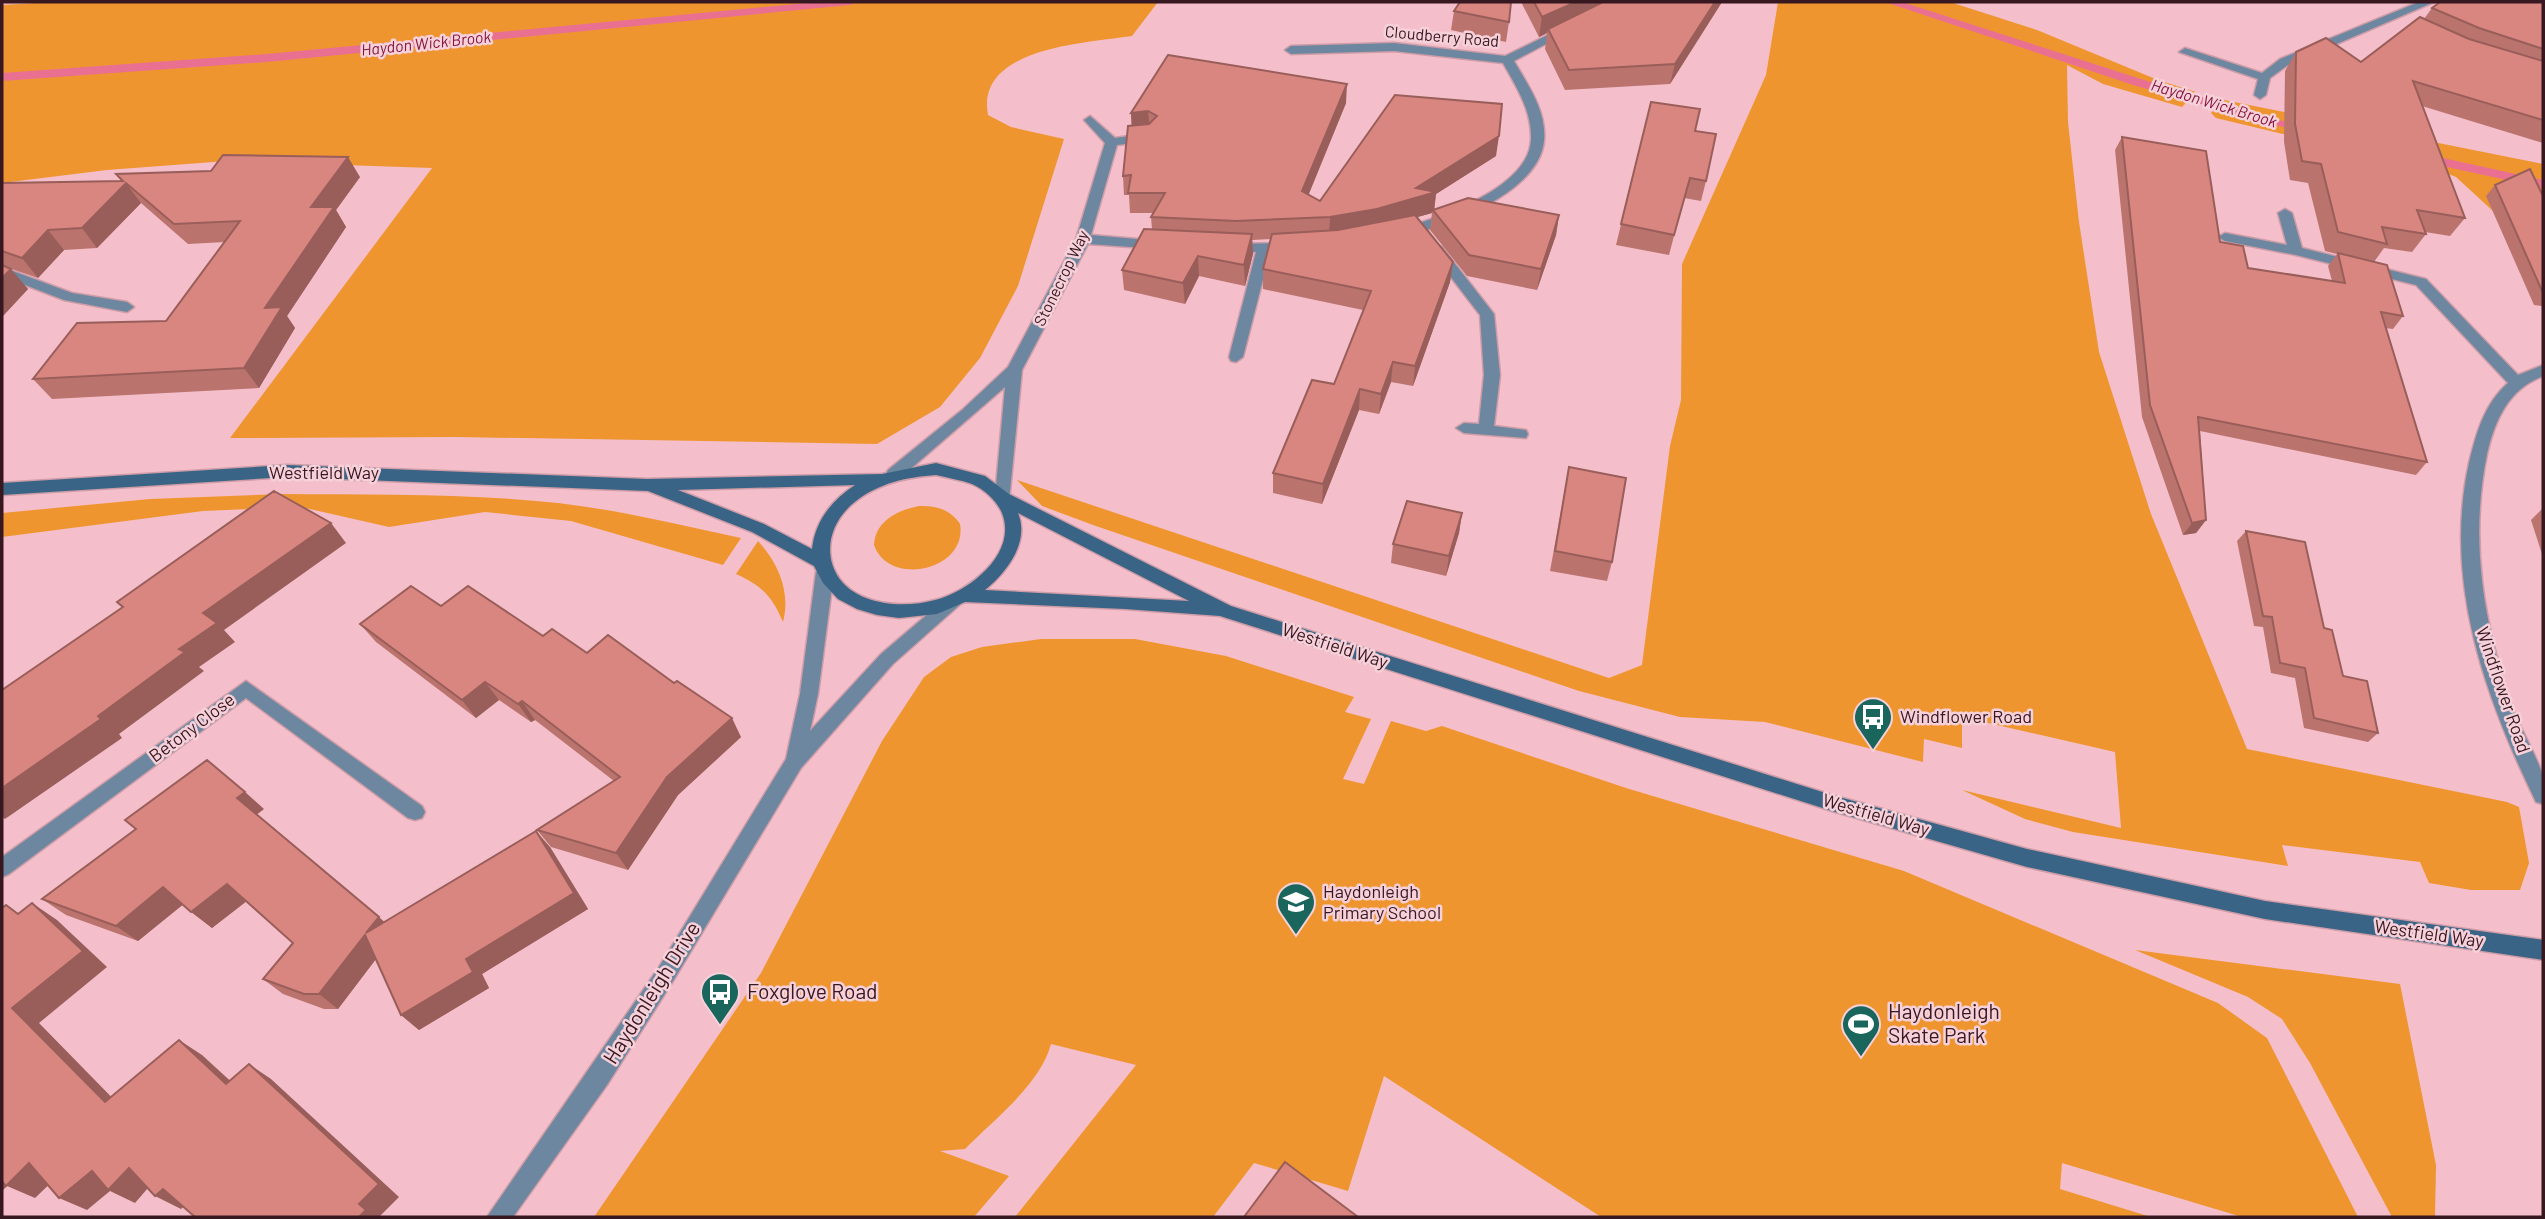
<svg xmlns="http://www.w3.org/2000/svg" width="2545" height="1219" viewBox="0 0 2545 1219" font-family="Barlow,sans-serif">
<rect width="100%" height="100%" fill="#f4bfca"/>
<g fill="#ef9530">
<path d="M 54,2 L 1158,2 L 1132,36 C 1087,43 975,47 988,115 L 1011,127 L 1064,139 L 1018,286 L 980,358 L 940,407 L 877,444 L 456,437 L 230,438 L 432,168 L 227,161 L 107,170 L 2,183 L 2,5 Z"/>
<polygon points="1778,2 1950,2 2037,30 2158,80 2196,92 2182,107 2103,84 2067,65 2068,122 2079,222 2099,352 2151,514 2247,749 2507,802 2519,807 2529,863 2520,890 2471,890 2429,883 2420,862 2282,845 2288,866 2073,832 2025,819 1962,790 2121,828 2115,752 1962,717 1962,748 1924,739 1923,762 1765,722 1680,717 1579,691 1093,525 1042,506 1017,480 1609,678 1642,665 1670,446 1681,400 1682,264 1766,75"/>
<polygon points="2224,100 2543,164 2543,220 2494,212 2456,177 2443,172 2216,118 2211,113"/>
<path d="M 281,494 C 373,495 466,493 558,503 C 619,510 680,525 741,538 L 723,565 L 571,521 L 485,512 L 389,527 L 301,507 L 203,511 L 2,537 L 2,513 L 150,499 Z"/>
<path d="M 919,506 C 936,505 951,510 960,524 C 968,570 889,588 874,545 C 875,521 898,510 919,506 Z"/>
<path d="M 758,541 C 778,563 791,592 783,622 C 772,596 762,586 736,574 Z"/>
<path d="M 1041,639 L 1135,639 L 1226,656 L 1354,697 L 1345,712 L 1371,719 L 1343,779 L 1364,784 L 1391,721 L 1426,731 L 1442,726 L 1626,788 L 1904,871 L 2218,1003 L 2267,1038 L 2358,1217 L 2242,1217 L 2062,1163 L 2060,1189 L 2151,1217 L 1601,1217 L 1384,1076 L 1348,1191 L 1254,1163 L 1213,1217 L 1015,1217 L 1136,1065 L 1051,1044 C 1040,1085 994,1119 965,1149 L 940,1151 L 1009,1176 L 974,1217 L 594,1217 L 761,973 L 882,741 L 924,677 L 951,657 L 982,647 Z"/>
<polygon points="2135,950 2400,984 2436,1165 2435,1217 2392,1217 2310,1063 2282,1019 2248,997"/>
</g>
<g fill="none" stroke-linecap="round" stroke-linejoin="round">
<g fill="#ea7092" fill-rule="evenodd">
<polygon points="817,2 856,2 850,5 267,62 2,81 2,73 267,54"/>
<polygon points="1885,2 1902,2 2141,79 2310,129 2300,132 2133,85"/>
<polygon points="2420,153 2543,180 2543,188 2415,160 2415,154"/>
</g>
<defs>
<g id="minor">
<polygon points="2419,2 2434,2 2288,65 2270,78 2266,95 2260,99 2254,95 2258,79 2179,52 2185,48 2262,73 2280,59"/>
<path d="M 1564,27 L 1574,29 L 1514,61 C 1528,85 1547,112 1544,141 C 1539,193 1446,227 1403,236 L 1396,232 L 1398,229 C 1438,219 1530,188 1531,139 C 1532,111 1516,86 1503,63 L 1394,51 L 1291,54 L 1285,50 L 1291,46 L 1394,43 L 1505,56 Z"/>
<polygon points="1090,116 1115,138 1150,133 1156,137 1150,141 1117,145 1091,235 1160,241 1167,245 1160,249 1088,244 1022,370 1009,501 997,501 995,497 1005,387 900,478 888,478 886,474 888,470 962,410 1008,367 1076,239 1105,143 1084,120"/>
<path d="M 2285,209 L 2292,213 L 2302,248 L 2426,279 L 2518,375 L 2543,365 L 2543,376 C 2509,389 2495,419 2487,454 C 2469,542 2484,626 2513,709 C 2520,729 2540,761 2543,778 C 2545,786 2543,796 2543,804 L 2536,802 C 2485,697 2443,581 2469,463 C 2476,434 2484,404 2508,383 L 2416,285 L 2296,255 L 2225,241 L 2218,237 L 2225,233 L 2287,245 L 2278,213 Z"/>
<polygon points="1292,243 1299,247 1297,250 1270,252 1243,357 1236,362 1231,361 1229,357 1256,252 1229,252 1222,248 1229,244"/>
<polygon points="1437,246 1442,247 1494,314 1500,375 1494,426 1526,430 1528,434 1526,438 1464,433 1456,428 1464,423 1479,424 1484,375 1480,315 1430,250"/>
<polygon points="2,267 72,293 127,302 134,307 127,312 64,300 2,276"/>
<polygon points="246,681 422,806 425,812 422,818 415,820 408,818 246,698 9,874 2,877 2,857"/>
</g>
<polygon id="tertiary" points="825,565 834,572 818,694 810,731 881,654 949,596 961,596 964,601 893,664 801,768 673,981 607,1085 513,1217 487,1217 659,967 786,759 800,694 816,572"/>
<path id="secondary" d="M 936,463 L 985,476 L 1009,494 L 1231,606 L 1832,795 L 2027,849 L 2265,901 L 2543,940 L 2543,960 L 2265,919 L 2027,867 L 1832,811 L 1220,616 L 1125,609 L 965,602 L 937,614 L 899,618 L 877,615 L 857,609 L 838,599 L 823,583 L 814,566 L 752,532 L 648,491 L 287,477 L 2,495 L 2,483 L 287,465 L 647,479 L 882,474 ZM 936,475 C 948,478 961,480 972,484 C 985,490 997,501 1002,513 C 1018,553 970,591 935,600 C 914,606 886,606 866,598 C 821,581 819,529 856,501 C 879,483 907,477 936,475 ZM 855,485 C 832,500 815,521 812,549 L 764,524 L 678,490 ZM 1018,513 L 1189,601 L 985,590 C 1007,572 1030,542 1018,513 Z"/>
</defs>
<use href="#minor" stroke="#ce9da8" stroke-width="3"/>
<use href="#tertiary" stroke="#ce9da8" stroke-width="3"/>
<use href="#secondary" stroke="#ce9da8" stroke-width="3"/>
<use href="#minor" fill="#6c879f" fill-rule="evenodd"/>
<use href="#tertiary" fill="#6c879f" fill-rule="evenodd"/>
<use href="#secondary" fill="#3a6485" fill-rule="evenodd"/>
</g>
<g fill="#bb736e">
<polygon points="1521,2 1722,2 1670,84 1565,90 1545,49 1547,33 1539,37"/>
<polygon points="2543,2 2543,143 2422,106 2465,218 2450,236 2425,232 2426,234 2412,252 2384,248 2374,262 2403,316 2393,329 2385,328 2427,462 2416,475 2200,431 2206,520 2196,533 2183,535 2142,417 2115,150 2122,137 2220,242 2248,268 2332,281 2328,266 2337,254 2325,251 2308,183 2290,180 2284,142 2285,71 2296,52 2361,62 2424,19 2432,8"/>
<polygon points="1454,11 1509,22 1506,42 1451,30"/>
<polygon points="1168,55 1346,103 1308,195 1320,201 1496,156 1436,194 1434,209 1559,215 1556,235 1537,290 1467,276 1430,230 1432,213 1417,217 1453,262 1450,282 1413,386 1391,382 1379,414 1359,410 1322,504 1273,493 1273,473 1334,384 1363,310 1263,289 1263,269 1271,239 1252,240 1253,254 1245,286 1199,276 1185,304 1124,290 1122,270 1152,229 1151,217 1154,213 1130,213 1129,195 1124,195 1123,176 1132,126 1131,113"/>
<polygon points="1651,102 1695,131 1706,181 1701,201 1684,198 1669,255 1616,245"/>
<polygon points="116,174 360,177 336,210 346,227 287,316 295,328 259,388 52,399 33,379 166,321 225,242 188,244 141,203 97,248 64,250 38,278 3,266 28,289 2,317 2,183 121,181"/>
<polygon points="2495,185 2543,196 2543,306 2534,305 2486,196"/>
<polygon points="1569,467 1612,562 1607,581 1550,571"/>
<polygon points="2543,508 2543,557 2531,520"/>
<polygon points="1462,513 1459,533 1446,576 1391,563 1393,544"/>
<polygon points="2246,531 2324,628 2343,676 2378,733 2368,742 2304,728 2295,678 2271,673 2263,627 2254,626 2237,541"/>
<polygon points="441,606 543,636 587,653 741,737 678,795 628,870 551,847 537,830 614,781 535,720 531,722 499,700 476,718 376,642 360,624"/>
<polygon points="264,809 257,814 384,922 550,847 588,909 482,974 489,988 419,1030 401,1015 376,959 338,1009 324,1009 283,994 263,979 293,943 246,901 212,928 183,904 138,941 66,915 42,899"/>
</g>
<g fill="#995e5a">
<polygon points="1576,2 1598,2 1597,10 1548,29 1547,33 1539,37 1542,17"/>
<polygon points="1715,2 1722,2 1670,84 1675,64"/>
<polygon points="1347,84 1346,103 1302,211 1302,191"/>
<polygon points="1148,111 1150,130 1132,133 1131,113"/>
<polygon points="1499,136 1496,156 1436,194 1434,212 1433,210 1432,213 1375,229 1329,236 1330,217 1416,188"/>
<polygon points="348,157 360,177 336,210 346,227 287,316 295,328 259,388 244,368 265,308 311,207"/>
<polygon points="126,183 141,203 97,248 82,228"/>
<polygon points="1559,215 1556,235 1537,290 1541,269"/>
<polygon points="48,230 64,250 38,278 22,258"/>
<polygon points="1252,234 1253,254 1245,286 1244,265"/>
<polygon points="1198,256 1199,276 1185,304 1183,283"/>
<polygon points="1453,262 1450,282 1413,386 1415,366"/>
<polygon points="11,269 28,289 2,317 2,278"/>
<polygon points="1393,362 1391,382 1379,414 1381,394"/>
<polygon points="1360,389 1359,410 1322,504 1323,484"/>
<polygon points="1462,513 1459,533 1446,576 1449,556"/>
<polygon points="2206,520 2196,533 2183,535 2192,523"/>
<polygon points="331,523 346,543 224,630 235,642 199,667 204,671 119,734 122,738 5,819 2,817 2,788 98,716 179,649 203,613"/>
<polygon points="485,682 499,700 476,718 462,700"/>
<polygon points="522,701 535,720 531,722 518,704"/>
<polygon points="732,718 741,737 678,795 628,870 616,853 667,777"/>
<polygon points="245,792 264,809 256,815 237,798"/>
<polygon points="536,831 550,847 588,909 482,974 489,988 419,1030 401,1015 466,959"/>
<polygon points="227,884 247,901 212,928 191,912"/>
<polygon points="163,887 185,903 138,941 116,926"/>
<polygon points="32,903 57,920 107,967 39,1023 130,1116 105,1102 12,1008"/>
<polygon points="379,917 396,933 366,933"/>
<polygon points="365,935 382,951 338,1009 319,994"/>
<polygon points="179,1040 202,1055 249,1098 226,1084"/>
<polygon points="249,1064 271,1079 399,1197 380,1216 381,1217 359,1217"/>
<polygon points="29,1163 57,1177 35,1198 7,1186 2,1191 2,1170"/>
<polygon points="129,1168 154,1181 135,1203 110,1191 87,1210 59,1198 92,1171"/>
<polygon points="163,1189 189,1202 181,1209 155,1196"/>
</g>
<g fill="#da8680" stroke="#995e5a" stroke-width="2">
<polygon points="1460,2 1511,2 1509,22 1454,11"/>
<polygon points="1534,2 1576,2 1542,17"/>
<polygon points="1603,2 1715,2 1675,64 1569,70 1548,29"/>
<polygon points="2440,2 2543,2 2543,49 2479,28 2432,8"/>
<polygon points="2420,17 2469,39 2543,61 2543,120 2413,81 2465,218 2417,210 2426,234 2382,227 2387,244 2338,232 2321,164 2302,161 2295,124 2296,52 2326,38 2361,62"/>
<polygon points="1168,55 1347,84 1302,191 1320,201 1395,95 1502,104 1499,136 1416,188 1436,192 1377,209 1330,217 1236,221 1151,217 1165,193 1128,193 1131,175 1123,176 1128,126 1149,124 1157,116 1148,111 1131,113"/>
<polygon points="1651,102 1700,109 1695,131 1716,134 1706,181 1690,178 1674,235 1621,224"/>
<polygon points="2122,137 2206,151 2220,242 2243,246 2248,268 2345,283 2338,253 2387,265 2403,316 2381,312 2427,462 2198,417 2206,520 2192,523 2150,405"/>
<polygon points="223,155 348,157 311,207 334,207 265,308 282,307 244,368 33,379 77,323 166,321 240,221 174,224 126,183 82,228 48,230 22,258 2,251 2,183 123,181 116,174 211,171"/>
<polygon points="2530,169 2543,196 2543,293 2495,185"/>
<polygon points="1468,198 1559,215 1541,269 1469,255 1433,210"/>
<polygon points="1415,215 1453,262 1415,366 1393,362 1381,394 1360,389 1323,484 1273,473 1312,380 1334,384 1371,291 1263,269 1272,234 1338,230"/>
<polygon points="1144,229 1252,234 1244,265 1198,256 1183,283 1122,270"/>
<polygon points="2,265 11,269 2,278"/>
<polygon points="1569,467 1626,478 1612,562 1555,551"/>
<polygon points="274,491 331,523 203,613 217,623 179,649 185,652 98,716 101,719 2,788 2,690 123,607 117,602"/>
<polygon points="1407,501 1462,513 1449,556 1393,544"/>
<polygon points="2246,531 2305,542 2324,628 2332,630 2343,676 2367,681 2378,733 2314,718 2305,668 2280,663 2272,617 2263,616"/>
<polygon points="411,586 441,606 468,586 543,636 552,629 587,653 608,635 674,683 677,681 732,718 667,777 616,853 537,830 620,777 522,701 518,704 485,682 462,700 360,624"/>
<polygon points="207,760 245,792 237,798 379,917 366,933 536,831 574,893 466,959 473,972 401,1015 365,935 319,994 304,994 263,979 293,943 227,884 191,912 163,887 116,926 42,899 136,829 125,820"/>
<polygon points="32,903 83,951 12,1008 105,1102 179,1040 226,1084 249,1064 379,1184 359,1204 366,1210 359,1217 195,1217 163,1189 155,1196 129,1168 108,1190 92,1171 59,1198 29,1163 6,1186 2,1181 2,908 6,905 18,914"/>
<polygon points="1285,1162 1358,1217 1244,1217"/>
</g>
<defs>
<symbol id="bus-pin" viewBox="-11 -11 22 30"><path d="M0 17L-7.5 6A9.5 9.5 0 1 1 7.5 6Z" fill="#1a655c" stroke="#f6d1d9"/><path d="M-5-6H5V4H4V6H2V4H-2V6H-4V4H-5ZM-3.5-4V0h7V-4ZM-3.5 1.2v1.5H-2V1.2ZM2 1.2v1.5H3.5V1.2Z" fill="#fff"/></symbol>
<symbol id="school-pin" viewBox="-11 -11 22 30"><path d="M0 17L-7.5 6A9.5 9.5 0 1 1 7.5 6Z" fill="#1a655c" stroke="#f6d1d9"/><path d="M0-5L7-2L0 1L-7-2ZM-4 1L0 2.5L4 1V4Q0 6-4 4Z" fill="#fff"/></symbol>
<symbol id="stadium-pin" viewBox="-11 -11 22 30"><path d="M0 17L-7.5 6A9.5 9.5 0 1 1 7.5 6Z" fill="#1a655c" stroke="#f6d1d9"/><path d="M0-5a6.5 5 0 1 0 0 10a6.5 5 0 1 0 0-10ZM-3.5-1.8h7v3.6h-7Z" fill="#fff"/></symbol>
</defs>
<g fill-rule="evenodd">
<use href="#bus-pin" x="1851" y="695" width="44" height="60"/>
<use href="#school-pin" x="1274" y="880" width="44" height="60"/>
<use href="#bus-pin" x="698" y="970" width="44" height="60"/>
<use href="#stadium-pin" x="1839" y="1002" width="44" height="60"/>
</g>
<g text-anchor="middle" stroke-width="5" stroke-linejoin="round" paint-order="stroke">
<g font-size="16" fill="#371720" stroke="#f6d1d9">
<text transform="translate(1442 36) rotate(5)" y="6">Cloudberry Road</text>
<text transform="translate(1061 278) rotate(-64)" y="6">Stonecrop Way</text>
</g>
<g font-size="16" font-style="italic" fill="#851641" stroke="#f6d1d9">
<text transform="translate(426 43) rotate(-6)" y="6">Haydon Wick Brook</text>
<text transform="translate(2214 103) rotate(17)" y="6">Haydon Wick Brook</text>
</g>
<g font-size="18" fill="#371720" stroke="#f6d1d9">
<text x="324" y="479">Westfield Way</text>
<text transform="translate(1335 646) rotate(18)" y="6">Westfield Way</text>
<text transform="translate(2503 690) rotate(71)" y="6">Windflower Road</text>
<text transform="translate(192 728) rotate(-37)" y="6">Betony Close</text>
<text transform="translate(1876 815) rotate(16)" y="6">Westfield Way</text>
<text transform="translate(2429 934) rotate(8)" y="6">Westfield Way</text>
</g>
<g font-size="18" fill="#371720" stroke="#f6d1d9" text-anchor="start">
<text x="1900" y="723">Windflower Road</text>
<text x="1323" y="898">Haydonleigh<tspan x="1323" dy="21">Primary School</tspan></text>
</g>
<g font-size="21" fill="#371720" stroke="#f6d1d9" text-anchor="start">
<text x="747" y="999">Foxglove Road</text>
<text x="1888" y="1019">Haydonleigh<tspan x="1888" dy="24">Skate Park</tspan></text>
</g>
<g font-size="21" fill="#371720" stroke="#f6d1d9">
<text transform="translate(652 993) rotate(-58)" y="7">Haydonleigh Drive</text>
</g>
</g>
<rect width="2545" height="1219" fill="none" stroke="#371720" stroke-width="7"/>
</svg>
